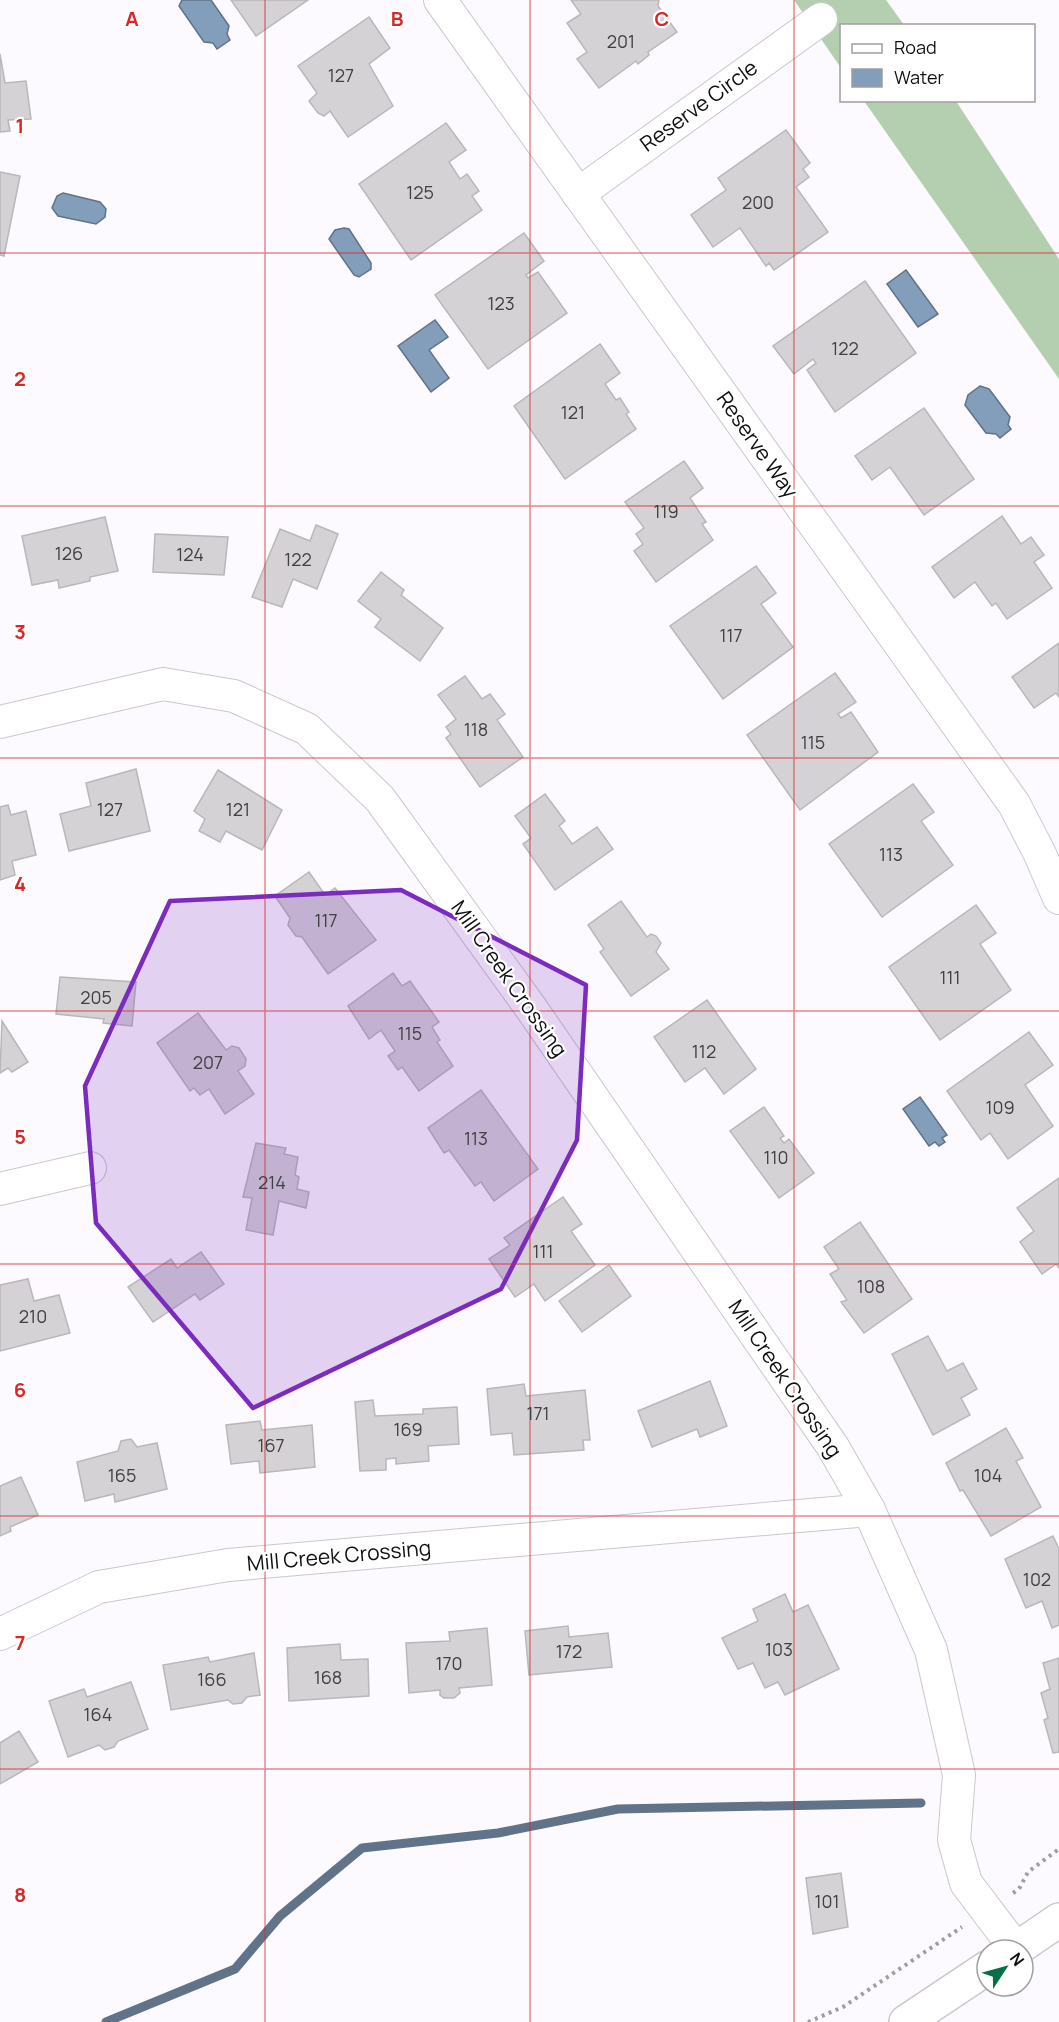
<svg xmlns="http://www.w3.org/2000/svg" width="1059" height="2022" viewBox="0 0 1059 2022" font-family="Manrope,sans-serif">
<rect width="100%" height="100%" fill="#fcfafe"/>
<g fill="#b4cfb0">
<polygon points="794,0 886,0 904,25 842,26 841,68"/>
<polygon points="864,101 956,101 1059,259 1059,379"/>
</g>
<g fill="#829ebb" stroke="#607388" stroke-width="1.5">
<polygon points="182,0 211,0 229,26 227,34 230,40 217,49 213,43 204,42 179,6"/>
<polygon points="63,193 100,202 106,209 105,217 96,224 58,216 52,208 57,196"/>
<polygon points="344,228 349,229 371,263 371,269 359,277 354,275 329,239 335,230"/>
<polygon points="906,270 938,314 918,327 887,284"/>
<polygon points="435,320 448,337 429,350 449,378 431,392 398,346"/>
<polygon points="980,386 989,389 1010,417 1008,425 1011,429 1000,438 996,434 986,433 965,405 968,395"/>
<polygon points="920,1097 947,1135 942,1138 945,1142 939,1146 935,1142 929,1146 903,1109"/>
</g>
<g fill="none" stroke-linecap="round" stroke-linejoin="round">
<polyline stroke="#607388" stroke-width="9" points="106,2022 235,1969 280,1916 362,1848 498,1833 618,1809 921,1803"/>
</g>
<g fill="#d4d2d5" stroke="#b9b7ba" stroke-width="1.5">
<polygon points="231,0 308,0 256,36"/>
<polygon points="571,0 659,0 658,6 677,32 648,52 649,55 638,64 636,61 599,88 577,59 587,52 567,23 581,14"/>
<polygon points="369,17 390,48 369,64 393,106 348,137 330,111 324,116 318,113 309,101 317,93 298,66"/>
<polygon points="0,54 5,83 26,81 31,119 8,120 10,131 0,132"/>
<polygon points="446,123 466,150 449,162 460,179 467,174 479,191 472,196 482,210 411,260 359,184"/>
<polygon points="786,130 810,163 803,169 809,177 796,187 828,232 774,270 769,263 766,266 740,228 713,247 691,215 726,190 718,178"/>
<polygon points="0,172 20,176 4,256 0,255"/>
<polygon points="524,233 544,261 526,275 528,278 538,272 567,313 488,369 435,295"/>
<polygon points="865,281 916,353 835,412 807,370 816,363 813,359 794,374 773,346"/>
<polygon points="600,344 620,373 605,384 616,400 620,398 629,412 626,414 636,429 565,479 514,406"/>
<polygon points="924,408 974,479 924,515 890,467 872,480 855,456"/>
<polygon points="684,461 703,488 690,498 706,522 702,524 713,540 656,582 634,551 643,544 636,534 644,528 625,502"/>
<polygon points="1002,516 1021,544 1031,537 1044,555 1034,562 1052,588 1007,619 996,603 992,606 975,582 954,598 932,567"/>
<polygon points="105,517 118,571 90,577 90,581 59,588 58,580 32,585 22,536"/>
<polygon points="316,525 338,534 317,589 293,579 282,607 252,597 280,529 310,541"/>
<polygon points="155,534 228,537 224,575 153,572"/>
<polygon points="756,566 776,593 761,604 793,647 723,699 670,626"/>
<polygon points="381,572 404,590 401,595 443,628 420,661 375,627 381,619 358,601"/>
<polygon points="1059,643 1059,697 1056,693 1034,708 1012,677"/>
<polygon points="835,673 856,702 838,714 841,718 851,712 878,752 800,810 747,735"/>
<polygon points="465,676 482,699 490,694 505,714 497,720 523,757 480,787 446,738 451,734 446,727 456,719 438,695"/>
<polygon points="136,769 150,831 69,851 60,814 91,806 86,783"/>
<polygon points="218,770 282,810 262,850 226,831 220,842 199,831 205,819 194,811"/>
<polygon points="913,784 934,812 921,821 953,865 882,917 829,844"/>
<polygon points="545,794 565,821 559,826 572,844 597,827 613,849 555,890 523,844 531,838 515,816"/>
<polygon points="8,805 11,815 26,811 36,855 12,861 15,875 0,880 0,807"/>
<polygon points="309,872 325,895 335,888 376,940 328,974 302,937 296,936 288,925 290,918 275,896"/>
<polygon points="621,901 647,937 651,934 656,936 661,943 656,952 669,969 631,996 600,952 604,949 588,925"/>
<polygon points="976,905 996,933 980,944 1011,990 940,1040 889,967"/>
<polygon points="393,973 402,986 410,981 439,1022 432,1027 440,1040 437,1042 453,1066 419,1091 402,1067 398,1070 388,1056 395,1051 381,1030 369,1039 348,1006"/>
<polygon points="60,977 136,982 132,1026 103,1023 104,1019 56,1014"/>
<polygon points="707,1000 756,1069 724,1094 705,1068 685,1082 654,1037"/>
<polygon points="198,1013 226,1050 232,1046 239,1048 246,1059 245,1066 238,1071 254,1094 225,1114 209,1089 200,1095 194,1088 190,1091 157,1043"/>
<polygon points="2,1021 28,1062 12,1072 8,1068 0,1073"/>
<polygon points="1029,1032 1053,1065 1025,1085 1053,1126 1008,1159 990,1133 981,1140 947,1091"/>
<polygon points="481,1090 538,1169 494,1201 481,1182 475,1186 449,1150 444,1153 428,1128"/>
<polygon points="764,1107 784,1136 780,1138 784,1143 789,1139 814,1173 779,1198 730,1131"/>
<polygon points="256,1143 286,1148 284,1154 298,1157 295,1175 299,1177 297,1189 309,1192 306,1208 279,1201 273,1235 246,1230 252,1198 243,1197"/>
<polygon points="1059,1178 1059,1268 1056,1264 1042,1274 1020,1242 1034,1231 1017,1208"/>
<polygon points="563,1197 582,1224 571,1231 595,1265 545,1301 534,1284 515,1297 489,1259 510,1245 504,1238"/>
<polygon points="860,1222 912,1299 864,1333 841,1302 847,1300 830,1274 839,1269 824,1247"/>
<polygon points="201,1252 224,1284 200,1300 195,1294 153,1322 128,1287 171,1259 177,1268"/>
<polygon points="609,1265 631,1296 582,1332 559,1301"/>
<polygon points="28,1279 34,1301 59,1295 70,1333 0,1351 0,1285"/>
<polygon points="928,1336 947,1371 963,1363 977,1389 961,1398 970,1415 933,1435 892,1354"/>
<polygon points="710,1381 727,1426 700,1437 697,1429 652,1447 638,1411"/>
<polygon points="524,1384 526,1396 585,1390 590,1440 583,1440 584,1450 514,1455 512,1433 491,1435 487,1389"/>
<polygon points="373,1400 375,1416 423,1414 423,1409 457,1407 459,1444 428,1446 429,1461 396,1464 396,1458 386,1459 386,1470 360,1471 355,1402"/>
<polygon points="260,1421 262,1430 312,1425 315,1467 260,1473 259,1461 231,1464 226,1425"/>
<polygon points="1006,1428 1023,1458 1016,1461 1041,1507 991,1536 963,1490 960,1491 946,1463"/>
<polygon points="131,1439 137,1447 157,1443 167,1489 115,1502 114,1494 85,1501 77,1462 118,1451 121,1441"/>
<polygon points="21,1477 38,1515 10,1527 11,1531 0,1536 0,1486"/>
<polygon points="1053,1536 1059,1549 1059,1625 1052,1628 1042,1601 1026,1608 1005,1559"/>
<polygon points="785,1594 793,1612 808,1605 839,1669 785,1695 778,1682 765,1688 753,1663 738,1669 722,1638 758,1621 753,1609"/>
<polygon points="568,1626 569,1637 608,1633 612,1667 529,1675 525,1631"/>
<polygon points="487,1628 492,1685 459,1688 460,1693 454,1698 444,1698 440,1695 440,1690 409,1693 406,1643 450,1641 449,1632"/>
<polygon points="340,1644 341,1660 368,1659 369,1696 289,1701 287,1648"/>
<polygon points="254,1653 260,1695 247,1697 242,1703 233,1704 228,1700 171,1710 163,1665 208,1657 210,1662"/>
<polygon points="1059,1658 1059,1752 1053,1753 1044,1720 1048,1718 1041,1693 1050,1689 1043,1663"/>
<polygon points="131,1682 148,1729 118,1741 114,1747 105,1750 99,1745 68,1757 49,1701 84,1689 87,1697"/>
<polygon points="19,1731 38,1762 0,1784 0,1743"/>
<polygon points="841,1873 848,1927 813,1934 806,1878"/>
</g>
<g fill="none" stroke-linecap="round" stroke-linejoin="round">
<defs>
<g id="minor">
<polyline points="440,0 1014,804 1039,852 1059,898"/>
<polyline points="578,194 821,19"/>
<polyline points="0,722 163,684 234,696 307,729 380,799 531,1008 833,1447 869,1510 931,1650 959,1775 954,1840 966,1883 1016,1949"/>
<polyline points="0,1189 90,1168"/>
<polyline points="0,1634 99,1587 228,1565 869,1510"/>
</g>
<g id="secondary">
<polyline points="1015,1950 1059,1920"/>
<polyline points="906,2022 987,1968"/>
</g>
</defs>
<use href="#minor" stroke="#cac8cb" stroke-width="34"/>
<use href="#secondary" stroke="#cac8cb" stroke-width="36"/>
<g stroke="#9f9da0" stroke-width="4" stroke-dasharray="3 4.5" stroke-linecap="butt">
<polyline points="1013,1893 1019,1889 1028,1872 1059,1849"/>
<polyline points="808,2022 843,2007 962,1927"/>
</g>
<use href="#minor" stroke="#fff" stroke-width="32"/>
<use href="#secondary" stroke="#fff" stroke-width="33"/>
</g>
<path fill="#7b2cbf" fill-opacity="0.2" stroke="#7b2cbf" stroke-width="4.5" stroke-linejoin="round" d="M 401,890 L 586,985 L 577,1140 L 501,1289 L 253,1408 L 96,1223 L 85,1086 L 170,901 Z"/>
<path fill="none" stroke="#d62828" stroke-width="1.5" stroke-opacity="0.55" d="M 265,0 L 265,2022M 530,0 L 530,2022M 794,0 L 794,2022M 0,253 L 1059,253M 0,506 L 1059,506M 0,758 L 1059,758M 0,1011 L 1059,1011M 0,1264 L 1059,1264M 0,1516 L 1059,1516M 0,1769 L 1059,1769"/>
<g text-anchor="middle" stroke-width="4.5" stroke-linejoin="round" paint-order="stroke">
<g font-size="18" fill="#424042">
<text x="621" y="48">201</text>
<text x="341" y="82">127</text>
<text x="420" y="199">125</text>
<text x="758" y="209">200</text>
<text x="501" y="310">123</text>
<text x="845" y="355">122</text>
<text x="573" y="419">121</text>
<text x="666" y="518">119</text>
<text x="69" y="560">126</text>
<text x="190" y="561">124</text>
<text x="298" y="566">122</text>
<text x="731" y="642">117</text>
<text x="476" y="736">118</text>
<text x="813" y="749">115</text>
<text x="110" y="816">127</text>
<text x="238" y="816">121</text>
<text x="891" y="861">113</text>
<text x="326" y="927">117</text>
<text x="950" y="984">111</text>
<text x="96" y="1004">205</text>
<text x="410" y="1040">115</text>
<text x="704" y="1058">112</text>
<text x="208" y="1069">207</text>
<text x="1000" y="1114">109</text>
<text x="476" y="1145">113</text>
<text x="776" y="1164">110</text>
<text x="272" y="1189">214</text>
<text x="543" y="1258">111</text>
<text x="871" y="1293">108</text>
<text x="33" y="1323">210</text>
<text x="538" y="1420">171</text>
<text x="408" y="1436">169</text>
<text x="271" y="1452">167</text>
<text x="122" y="1482">165</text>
<text x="988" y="1482">104</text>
<text x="1037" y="1586">102</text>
<text x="779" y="1656">103</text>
<text x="569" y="1658">172</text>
<text x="449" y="1670">170</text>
<text x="328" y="1684">168</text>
<text x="212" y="1686">166</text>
<text x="98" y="1721">164</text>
<text x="827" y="1908">101</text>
</g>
<g font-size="21" fill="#111011" stroke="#fff">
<text transform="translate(699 106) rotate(-36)" y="7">Reserve Circle</text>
<text transform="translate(757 445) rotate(55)" y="7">Reserve Way</text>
<text transform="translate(509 979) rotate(55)" y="7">Mill Creek Crossing</text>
<text transform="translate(785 1379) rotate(56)" y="7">Mill Creek Crossing</text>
<text transform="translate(339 1556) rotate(-5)" y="7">Mill Creek Crossing</text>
</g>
</g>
<g font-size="20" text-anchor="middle" font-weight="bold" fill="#d62828" stroke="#fff" stroke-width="4.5" stroke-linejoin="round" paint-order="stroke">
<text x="132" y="26">A</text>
<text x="397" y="26">B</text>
<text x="662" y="26">C</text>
<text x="20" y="133">1</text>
<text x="20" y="386">2</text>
<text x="20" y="639">3</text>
<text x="20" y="891">4</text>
<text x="20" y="1144">5</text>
<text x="20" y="1397">6</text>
<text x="20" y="1650">7</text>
<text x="20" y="1902">8</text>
</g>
<rect x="840" y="24" width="195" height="78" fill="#ffffff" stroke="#a09fa0" stroke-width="1.5"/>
<rect x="852" y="44" width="30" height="9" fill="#ffffff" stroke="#a09fa0" stroke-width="1.5"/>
<text x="894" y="54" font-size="18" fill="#111011">Road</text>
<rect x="852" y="69" width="30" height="18" fill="#829ebb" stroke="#a09fa0" stroke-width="1.5"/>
<text x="894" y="84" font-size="18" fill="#111011">Water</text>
<g transform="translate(1005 1968) rotate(54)"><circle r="28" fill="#ffffff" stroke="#a09fa0" stroke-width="1.5"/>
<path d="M0-4.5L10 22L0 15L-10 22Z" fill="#047047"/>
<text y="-9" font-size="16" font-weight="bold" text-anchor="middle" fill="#111011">N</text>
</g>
</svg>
